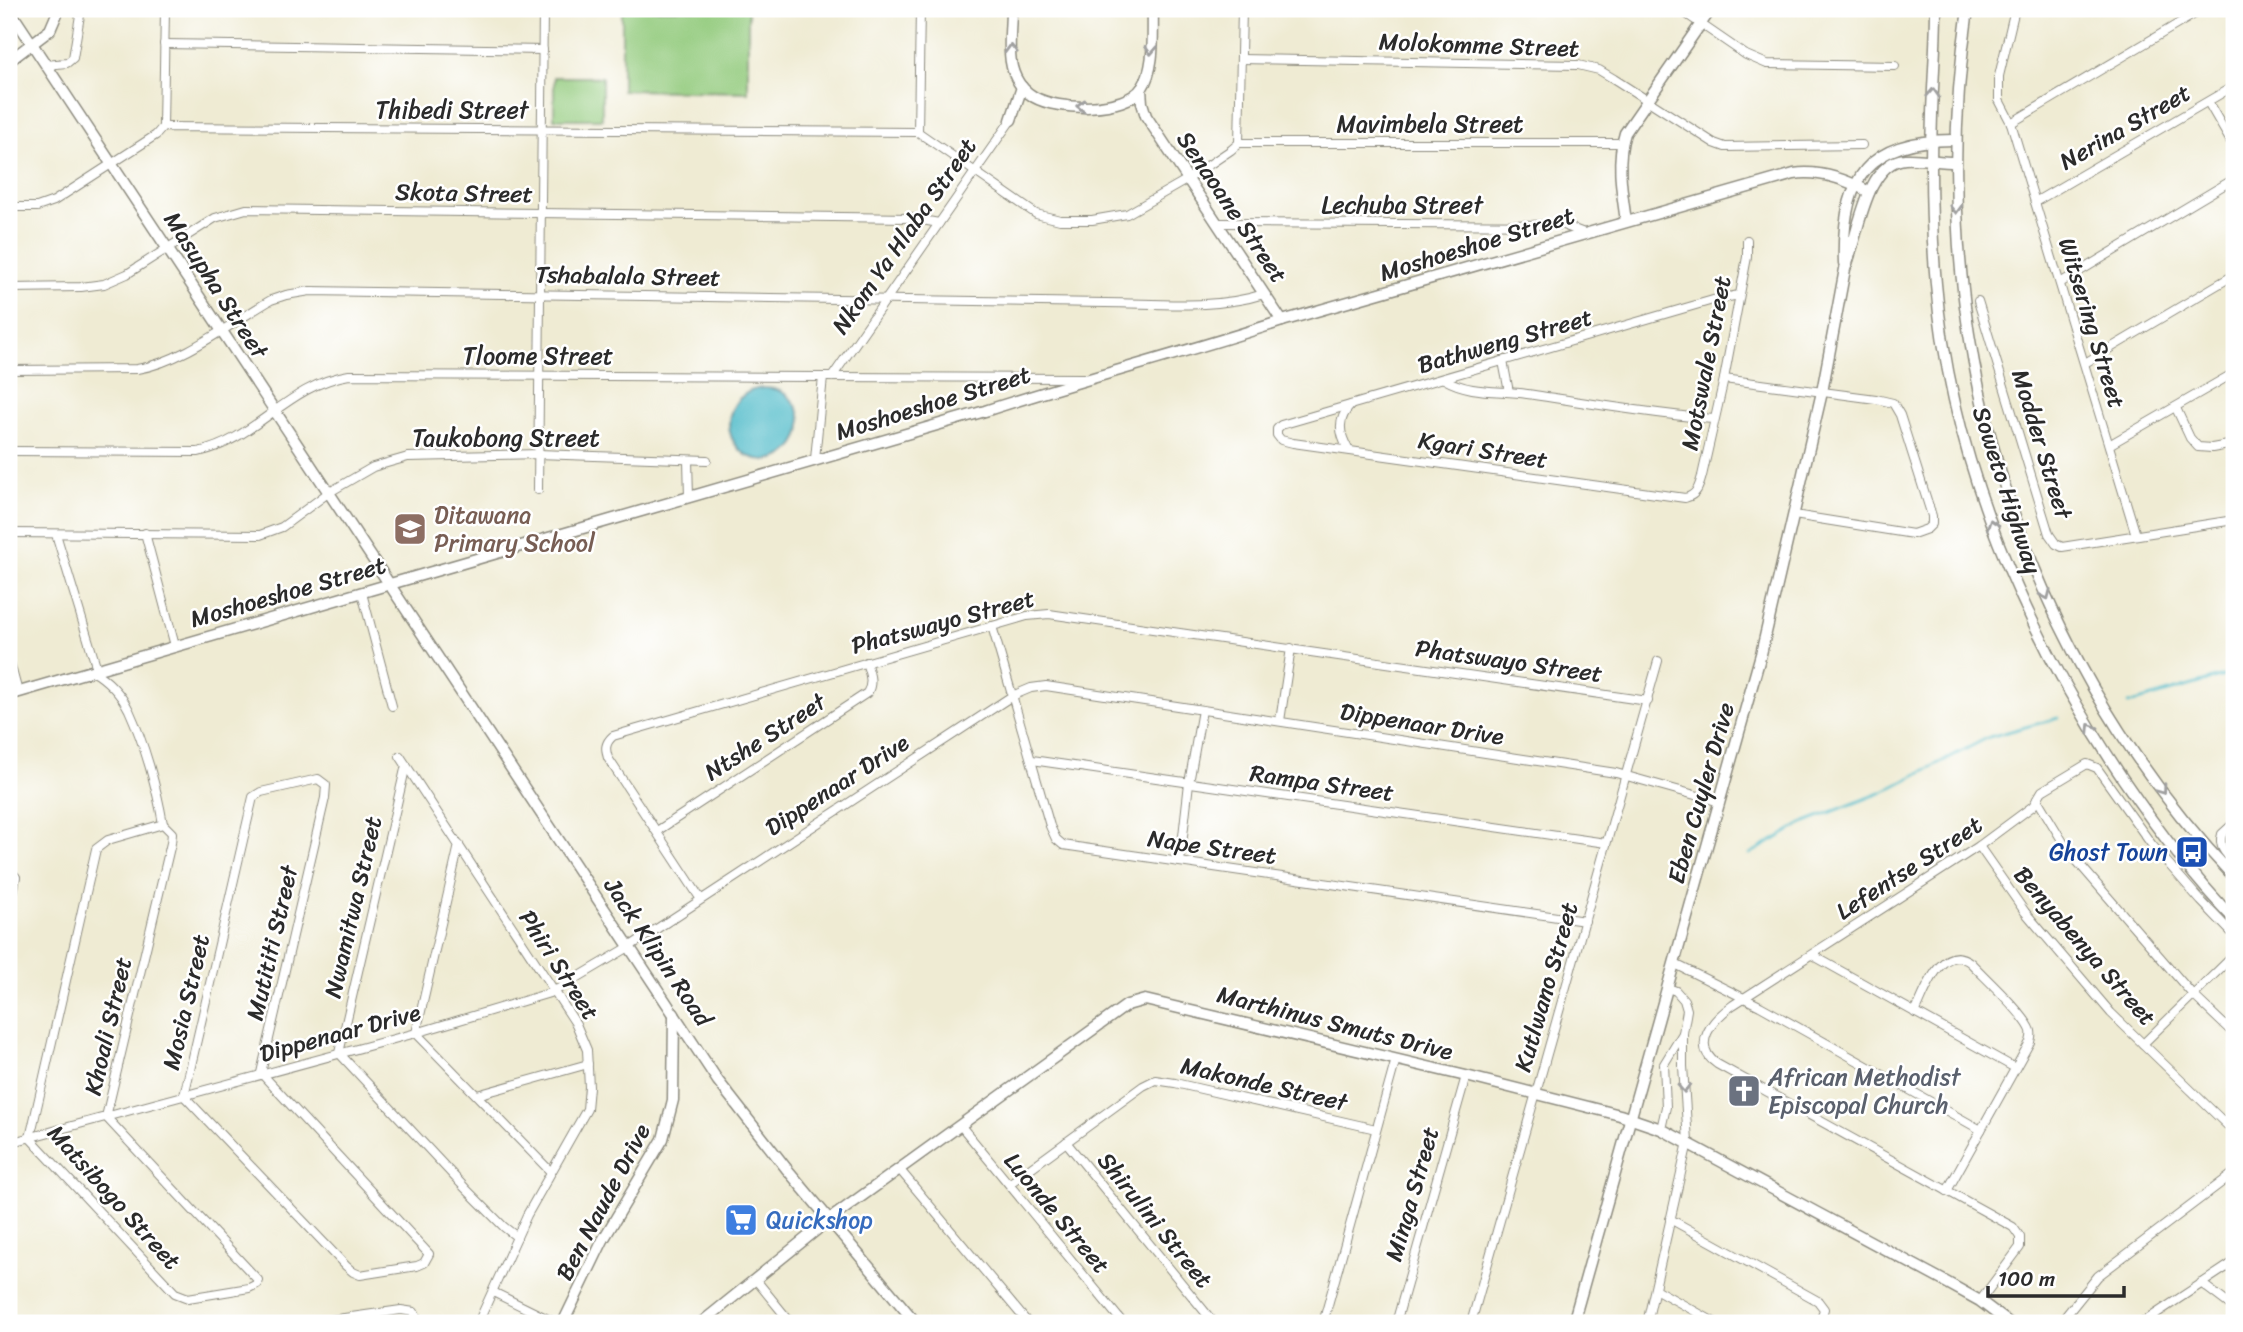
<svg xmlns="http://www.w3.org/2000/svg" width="2243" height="1332" viewBox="0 0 2243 1332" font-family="Sriracha,sans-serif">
<rect width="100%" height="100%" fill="#fff"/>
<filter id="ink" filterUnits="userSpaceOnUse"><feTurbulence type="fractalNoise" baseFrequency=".0143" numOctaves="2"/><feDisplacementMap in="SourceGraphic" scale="14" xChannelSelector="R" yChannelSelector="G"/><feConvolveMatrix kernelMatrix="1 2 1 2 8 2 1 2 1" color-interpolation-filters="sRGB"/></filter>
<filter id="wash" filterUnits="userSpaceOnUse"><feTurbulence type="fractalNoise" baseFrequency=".00686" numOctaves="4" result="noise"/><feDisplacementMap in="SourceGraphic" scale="28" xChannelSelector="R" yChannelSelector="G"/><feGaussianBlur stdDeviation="1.57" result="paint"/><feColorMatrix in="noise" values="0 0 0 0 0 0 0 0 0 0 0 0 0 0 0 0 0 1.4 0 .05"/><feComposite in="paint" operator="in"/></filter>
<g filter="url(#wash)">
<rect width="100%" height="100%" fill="#efebd3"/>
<g fill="#92ca7c" stroke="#5e7a54" stroke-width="2">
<polygon points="622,9 748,9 748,92 622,90"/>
<rect x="554" y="77" width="48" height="42"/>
</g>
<circle fill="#4dbac8" stroke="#3c727a" stroke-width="2" cx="765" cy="424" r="36"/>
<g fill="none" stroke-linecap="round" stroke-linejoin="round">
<g stroke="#4dbac8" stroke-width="2.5">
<polyline points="2128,704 2234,673"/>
<polyline points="1750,854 1803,823 1883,792 1989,737 2058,718"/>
</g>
</g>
</g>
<g filter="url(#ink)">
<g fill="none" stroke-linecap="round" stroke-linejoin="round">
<defs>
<g id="street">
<polyline points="1679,9 1746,55 1767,64 1895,66"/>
<polyline points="2015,9 1999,76 1999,100 2011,123 2136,535"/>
<polyline points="164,44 543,50"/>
<polyline points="1241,59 1578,65 1599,70 1614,79 1714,143 1725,147 1862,145"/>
<polyline points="46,65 67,63 73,58 81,9"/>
<polyline points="2208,102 2234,147"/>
<polyline points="2011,123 2203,9"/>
<polyline points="163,127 165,9"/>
<polyline points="918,132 1036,214 1060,220 1092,220 1127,214 1188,179 1231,150 1239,143 1242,9"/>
<polyline points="918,132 920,9"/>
<polyline points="1239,143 1622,143"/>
<polyline points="2035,202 2234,86"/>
<polyline points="9,207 37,207 54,201 156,135 163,127 918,132"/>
<polyline points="1217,223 1563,225 1584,233"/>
<polyline points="2060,283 2234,179"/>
<polyline points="9,288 81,287 104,284 127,274 215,218 246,209 911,218 939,223"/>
<path d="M 1739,295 L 1713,300 L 1281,425 L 1277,429 L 1277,435 L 1281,440 L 1293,443 L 1685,498 C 1697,495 1699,487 1702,476 L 1724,379 L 1747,257 L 1747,240"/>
<polyline points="1978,301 2049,534 2056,544 2062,547 2234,520"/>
<polyline points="1503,361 1509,392"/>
<polyline points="2085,363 2234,275"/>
<path d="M 9,370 L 137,369 C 182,362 231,323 271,300 L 286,295 L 310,291 L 1105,303 C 1157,303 1214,310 1264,294"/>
<polyline points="832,377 1011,120"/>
<path d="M 1444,379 C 1470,394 1498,390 1527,394 C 1589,403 1651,414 1713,419"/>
<polyline points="1724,379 1876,399 1893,403 1900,415 1932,516 1932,524 1927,529 1913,534 1794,515"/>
<polyline points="2176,408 2190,438 2198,447 2212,448 2234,444"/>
<polyline points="2109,445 2234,373"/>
<path d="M 1348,449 C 1339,433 1337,419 1351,405"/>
<path d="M 9,451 L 198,452 C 256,440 287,385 349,375 L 1084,378"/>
<polyline points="815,459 823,377"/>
<polyline points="688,460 689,497"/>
<polyline points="538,490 543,9"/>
<polyline points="9,533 260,535 282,527 328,493 373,467 408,457 538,454 707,460"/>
<polyline points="145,533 175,646"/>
<polyline points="56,534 97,669"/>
<polyline points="362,593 392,706"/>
<polyline points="992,626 1050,826 1056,839 1063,845 1585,921"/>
<polyline points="9,659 18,692"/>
<path d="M 92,671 C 107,679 121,694 129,710 C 144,743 157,788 163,824"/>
<polyline points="1280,721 1291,648"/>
<polyline points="400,756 576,1024 587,1050 589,1087 587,1109 527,1215 478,1323"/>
<polyline points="1032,760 1606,843"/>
<polyline points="406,765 339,1053 466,1189 504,1227 517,1237"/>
<polygon points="318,779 326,785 325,798 261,1073 429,1254 424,1263 417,1266 360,1275 353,1272 346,1266 184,1096 253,797 261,792"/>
<polyline points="2037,799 2069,852 2193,995 2234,1034"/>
<path d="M 2234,823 L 2222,834 C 2218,847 2226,854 2234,862"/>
<polygon points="163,824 172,833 171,843 106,1117 258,1280 257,1284 249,1288 188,1298 175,1293 30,1138 96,849 108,840"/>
<path d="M 657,831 L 867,693 C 874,683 869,672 866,662"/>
<polyline points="459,845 416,1033 551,1172"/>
<polyline points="1979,846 2025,912 2111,1013 2227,1125"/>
<polyline points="1180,862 1189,783 1202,710"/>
<polyline points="9,870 16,877 9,914"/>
<path d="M 700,898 L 608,758 C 605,749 605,743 613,736 L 1027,616 L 1049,614 L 1648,701"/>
<polyline points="1812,955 2015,1068"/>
<polyline points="1675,964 1760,1006 1981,1130"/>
<path d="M 1915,1013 C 1925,993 1941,940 1971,963 C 1984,977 2026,1015 2031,1031 C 2032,1036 2031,1037 2030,1042 L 1947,1191"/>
<polyline points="2143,1044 2234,955"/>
<polyline points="477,1095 588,1064"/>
<polyline points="961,1126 1123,1323"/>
<polyline points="1661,1129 1666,1107 1664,1064 1683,1033"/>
<polyline points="1066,1142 1214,1323"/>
<polyline points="9,1143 416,1033 553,992 629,947 1012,696 1031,688 1046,686 1616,773 1720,802"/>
<polyline points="900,1170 1028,1323"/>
<polyline points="1009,1184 1143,1086 1155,1080 1175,1083 1376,1129"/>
<polyline points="1670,1219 1818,1301 1824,1309 1820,1323"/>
<polyline points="756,1280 791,1323"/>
<polyline points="2201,1283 2234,1308"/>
<polyline points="1655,1289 1716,1323"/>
<polyline points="493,1292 556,1323"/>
<path d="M 1980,1301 L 2020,1247 L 2020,1237 L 2013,1227 L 1717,1064 C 1690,1045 1713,1019 1733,1005 L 1979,846 L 2033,806 L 2042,791 L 2087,764 L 2097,768 L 2152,845 L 2201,901 L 2234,935"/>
<polyline points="309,1323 401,1310 414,1312 419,1323"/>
<polyline points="1323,1323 1396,1059"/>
<polyline points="1396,1323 1466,1076"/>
<polyline points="1471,1323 1658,661"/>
<polyline points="1647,1323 1688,1142 1683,1066 1683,1033 1687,1010 1684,1000 1676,991 1668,988"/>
<polyline points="2060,1323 2098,1276 2234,1173"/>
<polyline points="2142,1323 2234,1262"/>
</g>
<g id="secondary">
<polyline points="9,9 718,1081 786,1168 916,1323"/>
<path d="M 1011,9 C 1011,30 1006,59 1016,78 C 1020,86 1027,93 1034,97 C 1058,111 1125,112 1142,88 C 1156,67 1152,33 1153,9"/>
<path d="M 1936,9 C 1936,44 1933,79 1932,114 C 1930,170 1931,228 1936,284 C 1951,461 2025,632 2123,779 C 2157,829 2192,876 2234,919"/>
<path d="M 1968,9 C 1921,323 2014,645 2234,877"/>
<polyline points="9,61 50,30 59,9"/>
<polyline points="1141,89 1142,103 1146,116 1282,321"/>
<polyline points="1011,120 1022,87"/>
<path d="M 1626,221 C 1622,193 1616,161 1625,133 L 1711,9"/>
<path d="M 1844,263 C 1841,178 1868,139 1956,140"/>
<path d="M 9,695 L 985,411 C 1083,379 1184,353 1282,321 L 1794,174 C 1819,170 1847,180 1869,192"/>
<polyline points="563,1323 603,1240 663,1139 673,1100 674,1014"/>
<polyline points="701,1323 830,1219 1127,1005 1145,1000 1466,1076 1620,1115 1661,1129 1944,1281 1980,1301 2009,1323"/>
<path d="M 1573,1323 L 1761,654 L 1822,392 L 1845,269 C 1858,238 1865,162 1905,159 C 1921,158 1939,162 1955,162"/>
</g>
</defs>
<use href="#street" stroke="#8d8b7f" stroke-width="10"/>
<use href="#secondary" stroke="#8d8b7f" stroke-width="13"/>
<use href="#street" stroke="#fff" stroke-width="8"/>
<use href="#secondary" stroke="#fff" stroke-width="10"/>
</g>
<defs><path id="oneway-chevron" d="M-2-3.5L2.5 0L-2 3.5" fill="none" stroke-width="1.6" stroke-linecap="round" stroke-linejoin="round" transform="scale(1.75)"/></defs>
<g stroke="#a0a0a0">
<use href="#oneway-chevron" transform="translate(1011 49) rotate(-92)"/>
<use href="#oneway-chevron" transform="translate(1151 50) rotate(93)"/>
<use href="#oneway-chevron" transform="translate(1933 93) rotate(-87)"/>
<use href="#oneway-chevron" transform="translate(1081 106) rotate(-179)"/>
<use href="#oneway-chevron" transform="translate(1956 209) rotate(88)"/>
<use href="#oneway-chevron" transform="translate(1992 524) rotate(-110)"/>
<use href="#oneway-chevron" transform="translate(2046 595) rotate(66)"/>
<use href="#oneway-chevron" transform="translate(2091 728) rotate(-122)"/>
<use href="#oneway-chevron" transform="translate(2162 790) rotate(54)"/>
<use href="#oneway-chevron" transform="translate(1684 1088) rotate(87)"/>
</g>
</g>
<defs>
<symbol id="school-square" viewBox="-11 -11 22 22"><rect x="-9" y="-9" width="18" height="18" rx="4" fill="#8d6e63" stroke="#fff"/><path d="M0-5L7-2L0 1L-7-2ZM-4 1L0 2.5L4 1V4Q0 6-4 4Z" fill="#fff"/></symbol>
<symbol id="bus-square" viewBox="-11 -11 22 22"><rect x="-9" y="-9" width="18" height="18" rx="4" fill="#1a4fb4" stroke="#fff"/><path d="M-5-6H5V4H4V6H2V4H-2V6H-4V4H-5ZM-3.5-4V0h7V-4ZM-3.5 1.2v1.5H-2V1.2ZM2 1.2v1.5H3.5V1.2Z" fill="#fff"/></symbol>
<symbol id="church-square" viewBox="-11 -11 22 22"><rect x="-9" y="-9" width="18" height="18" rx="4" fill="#6b7280" stroke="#fff"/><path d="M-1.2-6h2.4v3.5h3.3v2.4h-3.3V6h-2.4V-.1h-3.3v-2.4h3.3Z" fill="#fff"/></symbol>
<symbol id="supermarket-square" viewBox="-11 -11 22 22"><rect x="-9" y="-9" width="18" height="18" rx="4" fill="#3f7fe0" stroke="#fff"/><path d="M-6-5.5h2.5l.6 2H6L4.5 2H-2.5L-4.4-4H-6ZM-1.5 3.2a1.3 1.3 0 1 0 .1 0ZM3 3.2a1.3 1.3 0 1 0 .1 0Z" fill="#fff"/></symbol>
</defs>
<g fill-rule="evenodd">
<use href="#school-square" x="391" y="510" width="38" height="38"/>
<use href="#bus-square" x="2173" y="833" width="38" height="38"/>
<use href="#church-square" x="1725" y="1072" width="38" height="38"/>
<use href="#supermarket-square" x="722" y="1201" width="38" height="38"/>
</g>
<g text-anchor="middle" stroke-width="5" stroke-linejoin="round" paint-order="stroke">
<g font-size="24" fill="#2b2b2b" stroke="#fff">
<text transform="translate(1479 45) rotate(2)" y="8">Molokomme Street</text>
<text x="452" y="118">Thibedi Street</text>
<text x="1430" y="132">Mavimbela Street</text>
<text transform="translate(2125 127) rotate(-30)" y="8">Nerina Street</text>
<text transform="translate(464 193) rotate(1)" y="8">Skota Street</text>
<text x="1402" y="213">Lechuba Street</text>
<text transform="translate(1232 207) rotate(56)" y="8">Senaoane Street</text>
<text transform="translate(904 236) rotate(-55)" y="8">Nkom Ya Hlaba Street</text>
<text transform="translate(1477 244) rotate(-17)" y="8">Moshoeshoe Street</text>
<text transform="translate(628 276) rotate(1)" y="8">Tshabalala Street</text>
<text transform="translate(216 285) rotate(57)" y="8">Masupha Street</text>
<text transform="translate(2092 323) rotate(73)" y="8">Witsering Street</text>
<text transform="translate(1505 341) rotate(-16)" y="8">Bathweng Street</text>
<text x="538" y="364">Tloome Street</text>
<text transform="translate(1706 363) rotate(-79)" y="8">Motswale Street</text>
<text transform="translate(933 403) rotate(-17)" y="8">Moshoeshoe Street</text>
<text x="506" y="446">Taukobong Street</text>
<text transform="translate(2042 444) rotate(73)" y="8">Modder Street</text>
<text transform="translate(1483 450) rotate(9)" y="8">Kgari Street</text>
<text transform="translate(2007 490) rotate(72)" y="8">Soweto Highway</text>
<text transform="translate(288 592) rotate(-16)" y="8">Moshoeshoe Street</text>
<text transform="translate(943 622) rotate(-15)" y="8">Phatswayo Street</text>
<text transform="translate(1509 661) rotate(8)" y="8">Phatswayo Street</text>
<text transform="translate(1422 724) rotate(9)" y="8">Dippenaar Drive</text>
<text transform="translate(765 737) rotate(-33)" y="8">Ntshe Street</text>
<text transform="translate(1322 783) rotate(8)" y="8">Rampa Street</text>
<text transform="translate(837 785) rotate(-33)" y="8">Dippenaar Drive</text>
<text transform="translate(1701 793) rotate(-74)" y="8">Eben Cuyler Drive</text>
<text transform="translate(1212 847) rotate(8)" y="8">Nape Street</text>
<text transform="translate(1909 868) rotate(-33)" y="8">Lefentse Street</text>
<text transform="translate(353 907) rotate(-77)" y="8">Nwamitwa Street</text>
<text transform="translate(272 943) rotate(-77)" y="8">Mutititi Street</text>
<text transform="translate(2085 946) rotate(49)" y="8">Benyabenya Street</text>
<text transform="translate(658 952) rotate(56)" y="8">Jack Klipin Road</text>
<text transform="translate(559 965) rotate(57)" y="8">Phiri Street</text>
<text transform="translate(1546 987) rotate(-74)" y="8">Kutlwano Street</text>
<text transform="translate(186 1002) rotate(-77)" y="8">Mosia Street</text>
<text transform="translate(1335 1023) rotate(14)" y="8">Marthinus Smuts Drive</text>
<text transform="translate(108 1026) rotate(-77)" y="8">Khoali Street</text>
<text transform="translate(340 1033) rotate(-15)" y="8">Dippenaar Drive</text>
<text transform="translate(1264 1084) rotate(13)" y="8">Makonde Street</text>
<text transform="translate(1412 1194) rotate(-74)" y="8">Minga Street</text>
<text transform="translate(114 1197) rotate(48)" y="8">Matsibogo Street</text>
<text transform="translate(603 1202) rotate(-62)" y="8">Ben Naude Drive</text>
<text transform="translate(1057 1213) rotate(50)" y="8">Luonde Street</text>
<text transform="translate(1155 1220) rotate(51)" y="8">Shirulini Street</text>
</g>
<g font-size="24" fill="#785e54" stroke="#fff" text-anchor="start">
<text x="434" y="523">Ditawana<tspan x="434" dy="28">Primary School</tspan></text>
</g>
<g font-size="24" fill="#164399" stroke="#fff" text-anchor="end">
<text x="2168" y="860">Ghost Town</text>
</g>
<g font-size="24" fill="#5b616d" stroke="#fff" text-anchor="start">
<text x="1768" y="1085">African Methodist<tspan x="1768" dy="28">Episcopal Church</tspan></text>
</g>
<g font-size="24" fill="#366cbe" stroke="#fff" text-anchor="start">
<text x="766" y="1228">Quickshop</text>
</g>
</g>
<rect width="2243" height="1332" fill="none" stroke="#fff" stroke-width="35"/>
<path d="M1988 1286v10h136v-10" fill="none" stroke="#2b2b2b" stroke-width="3.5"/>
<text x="1998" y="1286" font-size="21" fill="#2b2b2b" stroke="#ffffff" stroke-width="5" paint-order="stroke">100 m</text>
</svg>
